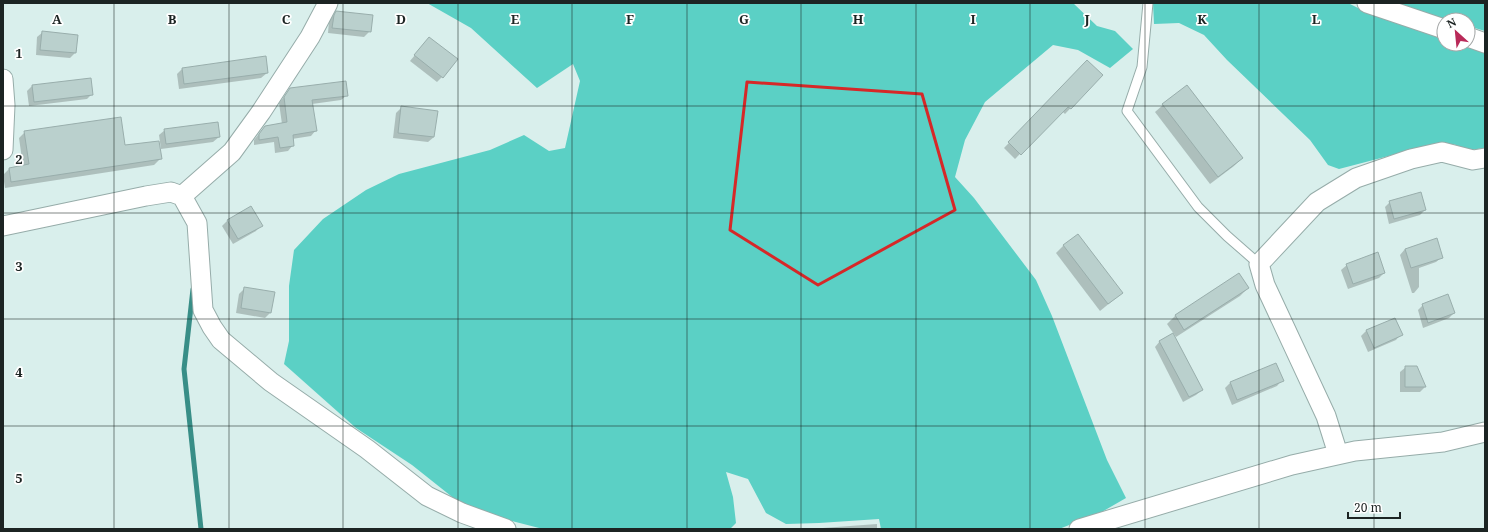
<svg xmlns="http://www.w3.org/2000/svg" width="1488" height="532" viewBox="0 0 1488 532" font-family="'Noto Serif',serif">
<rect width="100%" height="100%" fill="#d9efec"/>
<g fill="#5bd0c5">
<polygon points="427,3 1073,3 1097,26 1115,31 1133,49 1110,68 1078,50 1053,45 985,102 965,140 955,177 974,198 1036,280 1052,316 1107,460 1126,498 1100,513 1059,529 881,529 879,519 819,523 786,524 766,513 748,479 726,472 733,497 736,523 730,529 543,529 493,516 456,500 412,465 356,428 284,364 289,341 289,286 294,250 323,219 366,190 399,174 490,150 524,135 549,151 565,148 580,81 573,64 537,88 471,28"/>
<polygon points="1153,3 1348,3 1370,14 1444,37 1444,44 1466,44 1485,50 1485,148 1470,150 1453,144 1404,152 1339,169 1328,165 1310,140 1227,60 1204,35 1179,23 1154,24"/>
<polygon points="1392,3 1485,3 1485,31 1468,26 1468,20 1449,20"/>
</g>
<g fill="#0003">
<polygon points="336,12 370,31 364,37 328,33 329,21"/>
<polygon points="43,32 77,36 75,53 70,58 36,55 37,37"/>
<polygon points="429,38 442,77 437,82 410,61"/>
<polygon points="265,57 267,73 261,78 179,89 177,74 182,69"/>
<polygon points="1087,62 1102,75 1065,114 1062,111 1015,159 1004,148"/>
<polygon points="32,86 92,94 87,99 29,106 27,91"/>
<polygon points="290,89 347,95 341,100 312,104 316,130 311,136 292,139 293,145 288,151 275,153 274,142 254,145 254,140 265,126 282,124 279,103"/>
<polygon points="1163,105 1242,158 1234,166 1210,184 1155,112"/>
<polygon points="402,107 434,137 428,142 393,138 396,113"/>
<polygon points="165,130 219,137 213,142 161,149 159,135"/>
<polygon points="25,132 124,147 161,158 154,165 5,188 3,175 9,169 23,166 19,138"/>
<polygon points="1390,202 1425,210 1420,215 1389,224 1385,207"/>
<polygon points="227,221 261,225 256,231 233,244 222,226"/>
<polygon points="1064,245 1122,293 1100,311 1056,253"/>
<polygon points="1405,249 1442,257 1436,262 1419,268 1419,287 1414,293 1412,293 1400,255"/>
<polygon points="1347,265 1384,273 1379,278 1348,289 1341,270"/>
<polygon points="1239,274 1248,288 1240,296 1176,337 1167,324 1175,316"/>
<polygon points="245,288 271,312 265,318 236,313 239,294"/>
<polygon points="1423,305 1454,313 1449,318 1423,328 1418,310"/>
<polygon points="1394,319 1401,334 1396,340 1368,352 1361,336 1366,331"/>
<polygon points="1160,341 1202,390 1196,395 1183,402 1155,347"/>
<polygon points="1276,364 1282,380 1277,386 1232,405 1225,388 1230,383"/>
<polygon points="1406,367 1425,387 1420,392 1400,392 1400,372"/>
<polygon points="877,524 877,529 809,529"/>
</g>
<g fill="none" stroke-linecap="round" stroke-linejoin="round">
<polyline stroke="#388e87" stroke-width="5" points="193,289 184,369 201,529"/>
</g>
<g fill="#bad0cd" stroke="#99aeac">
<polygon points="336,11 373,15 371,32 332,28 334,15"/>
<polygon points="42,31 78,35 76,53 40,50"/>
<polygon points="429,37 458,59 443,78 414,55"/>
<polygon points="266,56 268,73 184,84 182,68"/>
<polygon points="1087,60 1103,75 1071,109 1068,107 1021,155 1008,142"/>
<polygon points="91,78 93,95 34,102 32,85"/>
<polygon points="346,81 348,96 312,100 317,131 293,135 294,146 280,148 278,137 259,140 259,134 265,126 287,122 284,97 290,88"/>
<polygon points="1187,85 1243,158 1218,177 1162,104"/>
<polygon points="401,106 438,111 434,137 398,133"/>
<polygon points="121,117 125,145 159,141 162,159 11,182 9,168 29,164 24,131"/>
<polygon points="218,122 220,137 166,144 164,129"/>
<polygon points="1421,192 1426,210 1394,219 1389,201"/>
<polygon points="251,206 263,226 238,239 227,220"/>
<polygon points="1078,234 1123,293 1108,304 1063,245"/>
<polygon points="1437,238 1443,258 1411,268 1405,249"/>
<polygon points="1378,252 1385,273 1353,284 1346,264"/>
<polygon points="1239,273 1249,288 1184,330 1175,315"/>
<polygon points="244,287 275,292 271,313 241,308"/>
<polygon points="1448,294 1455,313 1428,323 1422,304"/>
<polygon points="1395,318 1403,335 1374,348 1366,330"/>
<polygon points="1173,333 1203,390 1189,397 1159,341"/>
<polygon points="1276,363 1284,381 1237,400 1230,382"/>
<polygon points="1405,366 1417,366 1426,387 1405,387"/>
</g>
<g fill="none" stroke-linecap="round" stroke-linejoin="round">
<defs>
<polyline id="lane" points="1148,3 1142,67 1127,111 1198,207 1227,236 1259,264"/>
<g id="street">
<polyline points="1367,3 1444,29"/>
<polyline points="1468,37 1485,43"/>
<polyline points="3,79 5,105 3,150"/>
<polyline points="182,196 232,152 261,112 310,37 328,3"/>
<polyline points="3,226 146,196 171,192 182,196 197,223 203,310 212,327 221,340 271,382 367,449 427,496 462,513 506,529"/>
<polyline points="1338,454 1326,416 1265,285 1259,264 1317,202 1356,178 1411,159 1442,152 1473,160 1485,158"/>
<polyline points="1079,529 1292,465 1355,451 1443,442 1485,432"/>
</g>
</defs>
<use href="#lane" stroke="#96aca9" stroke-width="11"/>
<use href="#street" stroke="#96aca9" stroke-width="21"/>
<use href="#lane" stroke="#fff" stroke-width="9"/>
<use href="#street" stroke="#fff" stroke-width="19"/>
</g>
<path fill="none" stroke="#d62828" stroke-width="3" stroke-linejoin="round" d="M 747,82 L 922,94 L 955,210 L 818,285 L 730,230 Z"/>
<path fill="none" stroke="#1c2423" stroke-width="1" stroke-opacity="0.55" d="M 114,3 L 114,529M 229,3 L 229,529M 343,3 L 343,529M 458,3 L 458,529M 572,3 L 572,529M 687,3 L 687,529M 801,3 L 801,529M 916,3 L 916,529M 1030,3 L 1030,529M 1145,3 L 1145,529M 1259,3 L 1259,529M 1374,3 L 1374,529M 3,106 L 1485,106M 3,213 L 1485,213M 3,319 L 1485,319M 3,426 L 1485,426"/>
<g font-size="13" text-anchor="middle" font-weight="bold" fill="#1c2423" stroke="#fff" stroke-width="3.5" stroke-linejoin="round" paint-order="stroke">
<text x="57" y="24">A</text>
<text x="172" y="24">B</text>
<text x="286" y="24">C</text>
<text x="401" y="24">D</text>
<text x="515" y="24">E</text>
<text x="630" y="24">F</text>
<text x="744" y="24">G</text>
<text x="858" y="24">H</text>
<text x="973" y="24">I</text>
<text x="1087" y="24">J</text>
<text x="1202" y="24">K</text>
<text x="1316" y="24">L</text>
<text x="19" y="58">1</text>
<text x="19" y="164">2</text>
<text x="19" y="271">3</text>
<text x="19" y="377">4</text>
<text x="19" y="483">5</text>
</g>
<rect width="1488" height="532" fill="none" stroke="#1c2423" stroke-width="8"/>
<g transform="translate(1456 32) rotate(333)"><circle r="19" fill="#ffffff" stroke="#a4a7a7"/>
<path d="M0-3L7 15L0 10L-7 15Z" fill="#b92a59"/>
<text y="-6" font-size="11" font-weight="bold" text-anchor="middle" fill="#1c2423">N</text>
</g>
<path d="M1348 512v6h52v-6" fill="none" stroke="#1c2423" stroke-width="2"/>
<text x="1354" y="512" font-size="12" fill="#1c2423" stroke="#ffffff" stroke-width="3" paint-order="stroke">20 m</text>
</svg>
